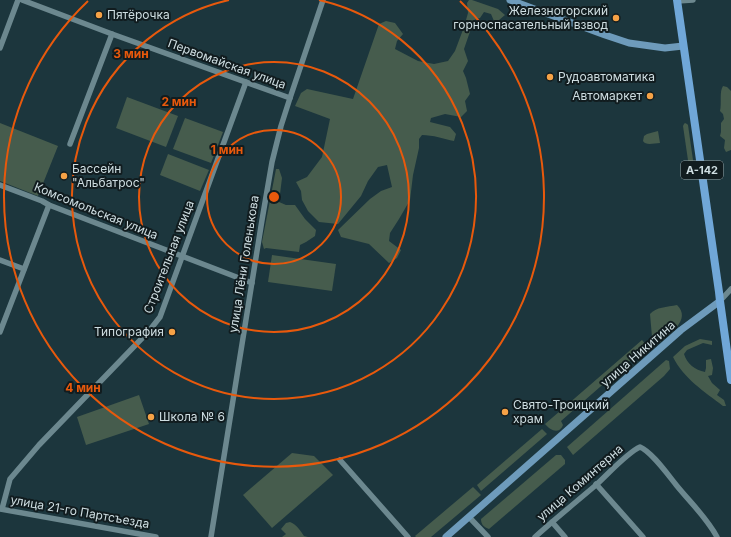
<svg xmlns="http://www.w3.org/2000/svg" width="731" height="537" viewBox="0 0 731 537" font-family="Inter,sans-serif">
<rect width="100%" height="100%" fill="#1c363d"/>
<g fill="#465c4d">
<path d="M 469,0 L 472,0 L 498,9 L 505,15 L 499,20 L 494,21 L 491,14 L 484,12 L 480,18 L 474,20 L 464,49 L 468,61 L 463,71 L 466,78 L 470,94 L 465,101 L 467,111 L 461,117 L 445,114 L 431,118 L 430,122 L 450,127 L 456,134 L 454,141 C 444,139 433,135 422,135 L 419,139 L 419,148 L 413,175 L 410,200 L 399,219 L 390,233 L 389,241 L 401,250 L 397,258 L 389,263 L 369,244 L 341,237 L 338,230 L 370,199 L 381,191 L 392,187 L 387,165 L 378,167 L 368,181 L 361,196 L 338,224 L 319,222 L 308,211 L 302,200 L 301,191 L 296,182 L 307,177 L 322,157 L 330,119 L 295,106 L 301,93 L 307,89 L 353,99 L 379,24 L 386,21 L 395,23 L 403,34 L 397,41 L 395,49 L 418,61 L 434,64 L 448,61 L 455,51 L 464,27 L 468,13 L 467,3 Z"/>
<path d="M 723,86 L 727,87 L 731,91 L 731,150 L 726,152 L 724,148 L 725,140 L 720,136 L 721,132 L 721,123 L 724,119 L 723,114 L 720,111 C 722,103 719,92 723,86 Z"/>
<polygon points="127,97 178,116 166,147 116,128"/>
<polygon points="185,118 223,132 211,163 173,149"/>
<polygon points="0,123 58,146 38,196 0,181"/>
<polygon points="685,123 687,124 688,125 695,174 695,176 693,177 691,176 690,174 683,126 684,124"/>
<path d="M 658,131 L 660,143 C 654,143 646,146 643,141 L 644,136 L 647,134 Z"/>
<polygon points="168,154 209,170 200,191 160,175"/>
<polygon points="276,169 279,169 282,178 279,202 286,205 295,205 305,219 316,230 315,236 306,242 300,245 299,252 266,248 264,249 262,242"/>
<polygon points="272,255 336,264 332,291 268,282"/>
<path d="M 677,305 C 692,320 669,334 658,344 L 654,342 L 652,337 L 650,314 C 656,307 667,307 677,305 Z"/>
<path d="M 700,339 L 712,341 L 712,345 L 703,343 L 687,350 L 684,354 C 687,364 695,370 705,372 L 706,368 L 706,360 L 711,359 L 713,368 L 712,375 L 708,376 L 712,383 L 720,390 L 717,395 L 724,400 L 726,406 L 723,406 C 705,392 683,378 673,357 L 685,346 Z"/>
<path d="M 642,340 L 647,346 L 561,421 L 563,425 C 559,435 550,430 545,424 Z"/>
<polygon points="666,360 669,361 670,369 664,376 573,455 567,447"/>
<polygon points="139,395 149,424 86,445 77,417"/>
<polygon points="542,429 547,434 481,491 477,485"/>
<polygon points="292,453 314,456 333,475 272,528 243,495"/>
<path d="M 556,455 L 561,455 L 565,460 L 565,464 L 489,529 C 484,527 481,525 481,519 Z"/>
<polygon points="473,487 481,495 431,537 416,537 415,536"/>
<path d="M 290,522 C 296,524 300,530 304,536 L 308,537 L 282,537 L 286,534 L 281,529 L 286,523 Z"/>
</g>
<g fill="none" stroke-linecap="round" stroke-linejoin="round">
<g stroke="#6c888f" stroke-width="5.5">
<polyline points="22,0 112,34 290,98"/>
<polyline points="677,1 693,0"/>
<polyline points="0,48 18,0"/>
<polyline points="70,144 112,34"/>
<polyline points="0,185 42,201 49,205 252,283"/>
<polyline points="0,260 24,269"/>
<polyline points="720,301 731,289"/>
<polyline points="0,332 49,205"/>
<polyline points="340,460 408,537"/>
<polyline points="596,484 643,537"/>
<polyline points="0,509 156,537"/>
<polyline points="2,509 10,479 39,445 149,331 160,317 246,82"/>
<polyline points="469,517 488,537"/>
<polyline points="552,522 565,537"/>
<polyline points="211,537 262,220 272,162 281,126 290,98 323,0"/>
<path d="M 535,537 C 555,519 576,502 596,485 C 607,475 628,452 640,447 C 652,452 668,475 677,486 C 690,502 707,518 717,537"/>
</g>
<g stroke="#6e9bbb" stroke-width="7">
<polyline points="510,0 605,35 629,43 665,48 683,46"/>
<polyline points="446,537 681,330 720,301"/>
</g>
<polyline stroke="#70a7d8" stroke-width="8" points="677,0 719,292 720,301 731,380"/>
</g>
<g fill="none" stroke="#e8590c" stroke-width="2">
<circle cx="274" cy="197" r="67"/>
<circle cx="274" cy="197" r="135"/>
<path d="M319 0A202 202 0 1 1 229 0"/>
<path d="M460 1A270 270 0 1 1 88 1"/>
</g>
<g fill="#f6a246" stroke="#111c1f" stroke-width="1.5">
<circle cx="99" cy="15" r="4"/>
<circle cx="616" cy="18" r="4"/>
<circle cx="550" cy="77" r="4"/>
<circle cx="650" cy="96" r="4"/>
<circle cx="64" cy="176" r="4"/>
<circle cx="172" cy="332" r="4"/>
<circle cx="505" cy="412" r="4"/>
<circle cx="151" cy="417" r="4"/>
</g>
<g text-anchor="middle" stroke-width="4" stroke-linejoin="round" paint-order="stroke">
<rect fill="#111c1f" stroke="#96a4a8" stroke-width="1" x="681" y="161" width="42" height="18" rx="3"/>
<g font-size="11" font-weight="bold" fill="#cfdee2">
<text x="702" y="174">А-142</text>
</g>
<g font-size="12" fill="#cfdee2" stroke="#111c1f" text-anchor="start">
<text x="608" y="15" text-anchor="end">Железногорский<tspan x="608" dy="14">горноспасательный взвод</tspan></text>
<text x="107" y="19">Пятёрочка</text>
<text x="558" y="81">Рудоавтоматика</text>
<text x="642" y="100" text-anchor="end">Автомаркет</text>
<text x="72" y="173">Бассейн<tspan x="72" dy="14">"Альбатрос"</tspan></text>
<text x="164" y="336" text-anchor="end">Типография</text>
<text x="513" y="409">Свято-Троицкий<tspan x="513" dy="14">храм</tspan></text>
<text x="159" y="421">Школа № 6</text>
</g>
<g font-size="12" fill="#cfdee2" stroke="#111c1f">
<text transform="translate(227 64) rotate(20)" y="4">Первомайская улица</text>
<text transform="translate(96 211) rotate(22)" y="4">Комсомольская улица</text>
<text transform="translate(169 257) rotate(-69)" y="4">Строительная улица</text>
<text transform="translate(244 264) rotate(-81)" y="4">улица Лёни Голенькова</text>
<text transform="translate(638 354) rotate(-41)" y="4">улица Никитина</text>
<text transform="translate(580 483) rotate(-41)" y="4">улица Коминтерна</text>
<text transform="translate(80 512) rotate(10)" y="4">улица 21-го Партсъезда</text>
</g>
</g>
<circle cx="274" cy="197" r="6" fill="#e8590c" stroke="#111c1f" stroke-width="2"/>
<g font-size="12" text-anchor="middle" font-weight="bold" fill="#e8590c" stroke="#111c1f" stroke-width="4" stroke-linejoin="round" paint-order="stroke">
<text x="131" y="58">3 мин</text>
<text x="179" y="106">2 мин</text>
<text x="227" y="154">1 мин</text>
<text x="83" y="392">4 мин</text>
</g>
</svg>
